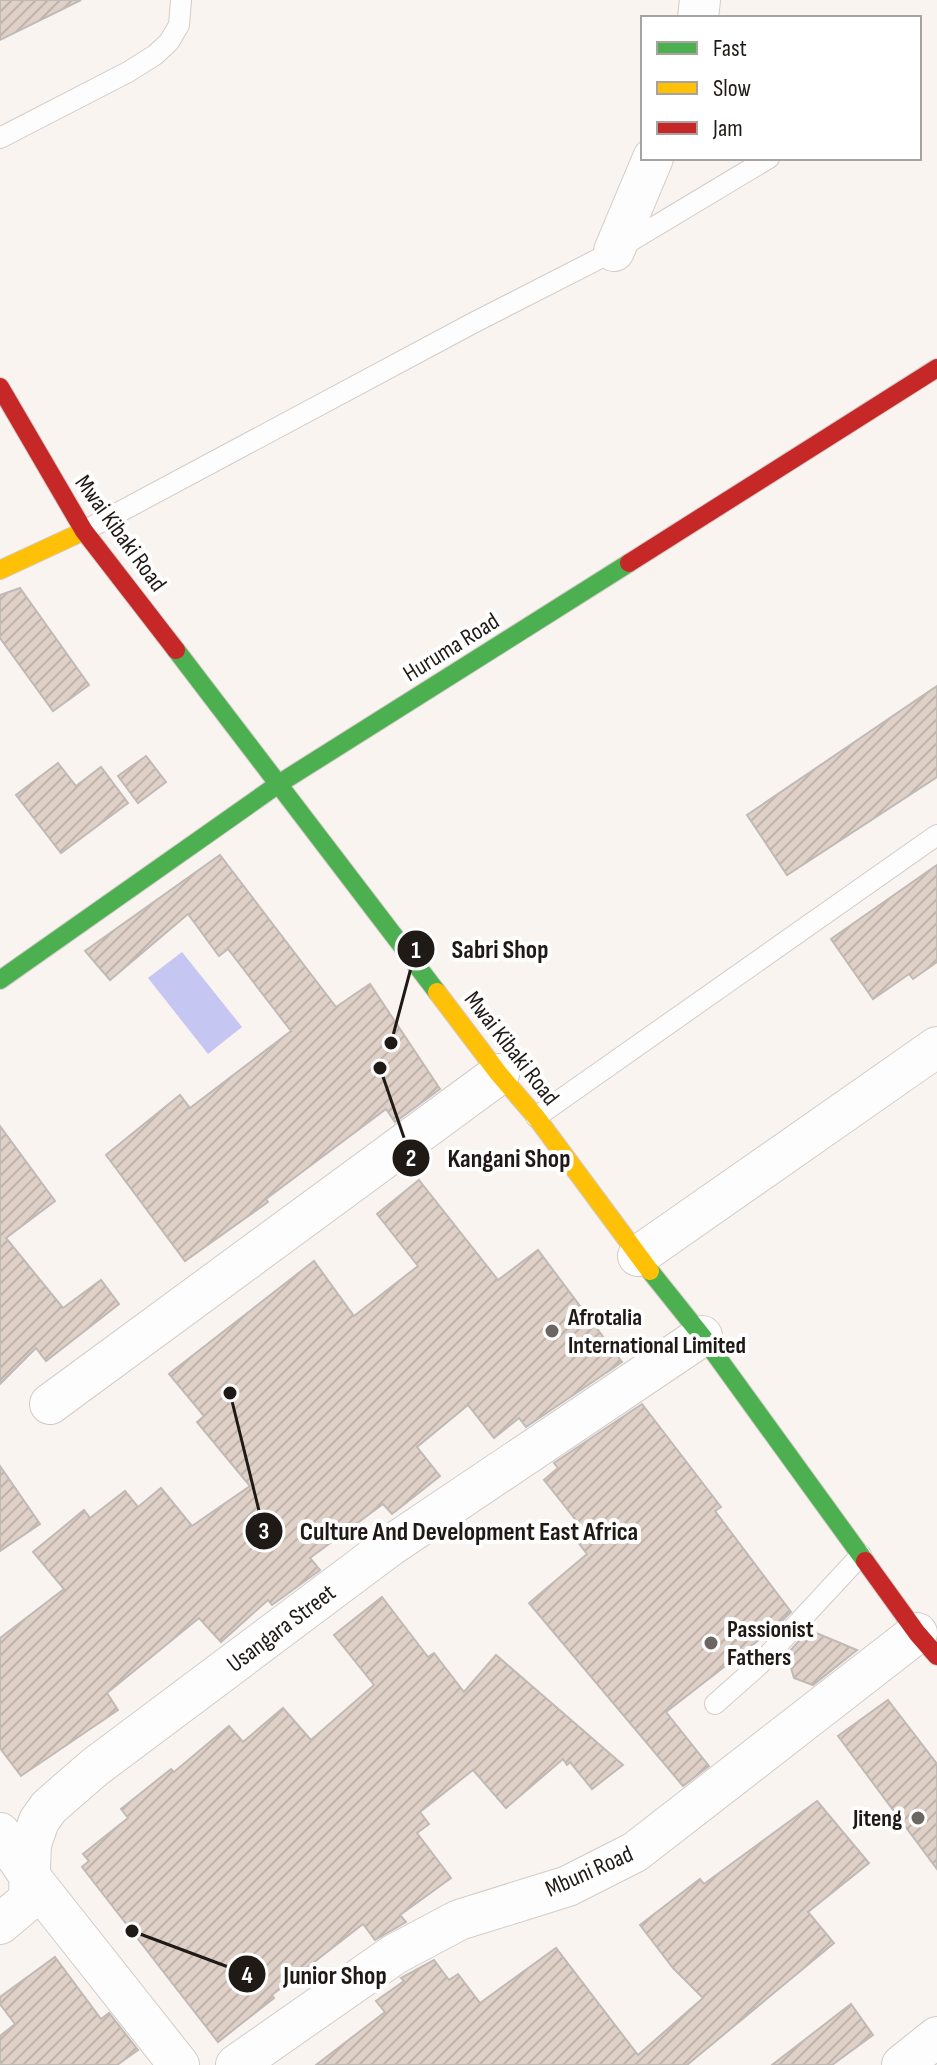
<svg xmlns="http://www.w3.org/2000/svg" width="937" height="2065" viewBox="0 0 937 2065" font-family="'Sofia Sans Condensed',sans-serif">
<defs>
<pattern id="building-hatch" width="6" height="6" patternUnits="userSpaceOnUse" patternTransform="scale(2)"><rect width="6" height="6" fill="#e0d1c8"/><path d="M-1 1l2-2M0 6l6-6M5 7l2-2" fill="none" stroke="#c0b3ab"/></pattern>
</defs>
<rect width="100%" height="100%" fill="#faf4f1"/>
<polygon fill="#c5c6f2" points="182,952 242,1027 208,1054 148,978"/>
<g fill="url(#building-hatch)" stroke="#c0bab7" stroke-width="2">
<polygon points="0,0 81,0 0,40"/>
<polygon points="20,588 89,685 53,711 0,638 0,595"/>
<polygon points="937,686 937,777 787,875 747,815"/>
<polygon points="146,756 166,782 138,803 118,776"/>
<polygon points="58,763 76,786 101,767 128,803 61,853 16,795"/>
<polygon points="220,855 336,1007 370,984 440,1089 395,1122 386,1109 266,1199 268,1202 185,1261 106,1155 180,1095 190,1108 291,1031 228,949 219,956 188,914 110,980 85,951"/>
<polygon points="937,865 937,962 913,979 909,974 873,999 831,939"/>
<polygon points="0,1126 55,1201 6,1238 63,1308 101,1280 119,1304 46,1361 36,1348 0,1384"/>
<polygon points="419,1180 498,1280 538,1250 622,1362 526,1427 519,1418 494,1438 468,1405 417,1447 440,1476 392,1514 383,1504 310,1558 320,1570 272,1605 268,1600 221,1642 199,1618 107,1693 118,1710 21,1776 0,1748 0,1638 64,1589 33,1552 84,1510 90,1518 125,1491 138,1507 161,1488 192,1526 250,1486 197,1422 204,1416 169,1374 314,1261 354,1316 418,1266 377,1214"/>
<polygon points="642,1404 721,1507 715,1511 791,1612 777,1626 666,1712 709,1766 683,1786 529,1603 587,1554 577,1541 587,1534 544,1480 558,1468 554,1463"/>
<polygon points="0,1466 40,1524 0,1551"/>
<polygon points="382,1597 428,1657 434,1653 464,1692 496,1655 623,1765 592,1789 570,1762 567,1765 563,1759 506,1808 473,1770 420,1812 429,1824 417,1833 451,1878 400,1915 406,1922 375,1940 363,1924 272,1995 274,1998 218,2042 82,1867 89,1861 83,1854 128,1818 121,1809 171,1769 174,1772 229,1726 243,1742 283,1708 311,1740 374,1685 334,1635"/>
<polygon points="809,1630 857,1650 813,1685 794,1678 787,1654"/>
<polygon points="888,1700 937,1764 937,1869 838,1736"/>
<polygon points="817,1801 869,1863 808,1912 834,1943 687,2065 316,2065 385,2012 376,2001 404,1981 401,1978 434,1960 449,1980 458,1974 480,2003 556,1948 638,2055 703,1998 673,1968 640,1925 700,1879 704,1884"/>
<polygon points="55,1957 101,2019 109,2013 138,2050 117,2065 0,2065 0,2036 15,2024 0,2004 0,1997"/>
<polygon points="851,2004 873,2035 832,2065 772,2065"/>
</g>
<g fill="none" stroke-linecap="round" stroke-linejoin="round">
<defs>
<g id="lane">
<polyline points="0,138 128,72 155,55 169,42 179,25 181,0"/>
<polyline points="84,531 473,323 614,251 769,158"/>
<polyline points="536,1117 937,835"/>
<polyline points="715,1704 759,1665 861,1555"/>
</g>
<g id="street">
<polyline points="698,18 700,0"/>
<polyline points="614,251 653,158"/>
<polyline points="638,1256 937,1047"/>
<polyline points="50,1404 499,1074"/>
<polyline points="0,1833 31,1878 179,2065"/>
<polyline points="0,1924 25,1903 29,1895 31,1844 39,1821 49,1807 95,1767 390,1546 702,1336"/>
<polyline points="236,2065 395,1954 459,1920 568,1886 635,1852 917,1633"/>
<polyline points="902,2065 937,2037"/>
</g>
<g id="fast">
<polyline points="176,650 437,992"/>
<polyline points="0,980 280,783 629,563"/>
<polyline points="650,1271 702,1336 865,1561"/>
</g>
<g id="slow">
<polyline points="0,570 84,531"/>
<polyline points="437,992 499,1074 536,1117 650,1271"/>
</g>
<g id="jam">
<polyline points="0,387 84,531 176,650"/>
<polyline points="629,563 937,368"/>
<polyline points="865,1561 917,1633 937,1656"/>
</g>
</defs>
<use href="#lane" stroke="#d2ccc9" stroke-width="22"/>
<use href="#street" stroke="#d2ccc9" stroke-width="42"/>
<use href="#fast" stroke="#d2ccc9" stroke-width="20"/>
<use href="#slow" stroke="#d2ccc9" stroke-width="20"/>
<use href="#jam" stroke="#d2ccc9" stroke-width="20"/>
<use href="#lane" stroke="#fefdfd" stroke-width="20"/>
<use href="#street" stroke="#fefdfd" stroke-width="40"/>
<use href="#fast" stroke="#4caf50" stroke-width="18"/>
<use href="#slow" stroke="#ffc107" stroke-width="18"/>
<use href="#jam" stroke="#c62828" stroke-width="18"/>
</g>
<g fill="#6c6663" stroke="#fff" stroke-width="3">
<circle cx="552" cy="1331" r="8"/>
<circle cx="711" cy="1643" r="8"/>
<circle cx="918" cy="1818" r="8"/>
</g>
<g text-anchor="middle" stroke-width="8" stroke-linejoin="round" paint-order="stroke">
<g font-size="24" fill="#201a17" stroke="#fff">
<text transform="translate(121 533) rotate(54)" y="8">Mwai Kibaki Road</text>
<text transform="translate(451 647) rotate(-32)" y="8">Huruma Road</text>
<text transform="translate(512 1048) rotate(52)" y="8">Mwai Kibaki Road</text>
<text transform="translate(281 1628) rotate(-37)" y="8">Usangara Street</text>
<text transform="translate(589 1871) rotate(-24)" y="8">Mbuni Road</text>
</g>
<g font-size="24" font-weight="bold" fill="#201a17" stroke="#fff" text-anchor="start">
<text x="568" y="1325">Afrotalia<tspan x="568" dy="28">International Limited</tspan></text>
<text x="727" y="1637">Passionist<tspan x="727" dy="28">Fathers</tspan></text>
<text x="902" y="1826" text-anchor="end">Jiteng</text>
</g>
</g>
<path fill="none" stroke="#201a17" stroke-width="3" d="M391 1043L416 949M380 1068L411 1158M230 1393L264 1531M132 1931L247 1974"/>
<g fill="#201a17" stroke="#fff" stroke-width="3">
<circle cx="391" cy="1043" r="8"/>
<circle cx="380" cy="1068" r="8"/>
<circle cx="230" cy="1393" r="8"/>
<circle cx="132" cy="1931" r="8"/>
<circle cx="416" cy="949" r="20"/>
<circle cx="411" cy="1158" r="20"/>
<circle cx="264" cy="1531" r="20"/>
<circle cx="247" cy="1974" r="20"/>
</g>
<g font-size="24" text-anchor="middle" font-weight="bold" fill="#fff">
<text x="416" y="958">1</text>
<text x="411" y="1166">2</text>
<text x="264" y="1539">3</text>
<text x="247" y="1983">4</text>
</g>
<g font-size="26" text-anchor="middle" font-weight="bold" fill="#201a17" stroke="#fff" stroke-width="8" stroke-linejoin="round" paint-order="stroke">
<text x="500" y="958">Sabri Shop</text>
<text x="509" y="1167">Kangani Shop</text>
<text x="469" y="1540">Culture And Development East Africa</text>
<text x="335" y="1984">Junior Shop</text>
</g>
<rect x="641" y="16" width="280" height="144" fill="#ffffff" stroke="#a6a3a2" stroke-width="2"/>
<rect x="657" y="42" width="40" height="12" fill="#4caf50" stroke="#a6a3a2" stroke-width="2"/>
<text x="713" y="56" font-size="24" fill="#201a17">Fast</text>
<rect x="657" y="82" width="40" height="12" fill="#ffc107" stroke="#a6a3a2" stroke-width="2"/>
<text x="713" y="96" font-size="24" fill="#201a17">Slow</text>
<rect x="657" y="122" width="40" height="12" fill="#c62828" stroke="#a6a3a2" stroke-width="2"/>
<text x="713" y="136" font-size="24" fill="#201a17">Jam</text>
</svg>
